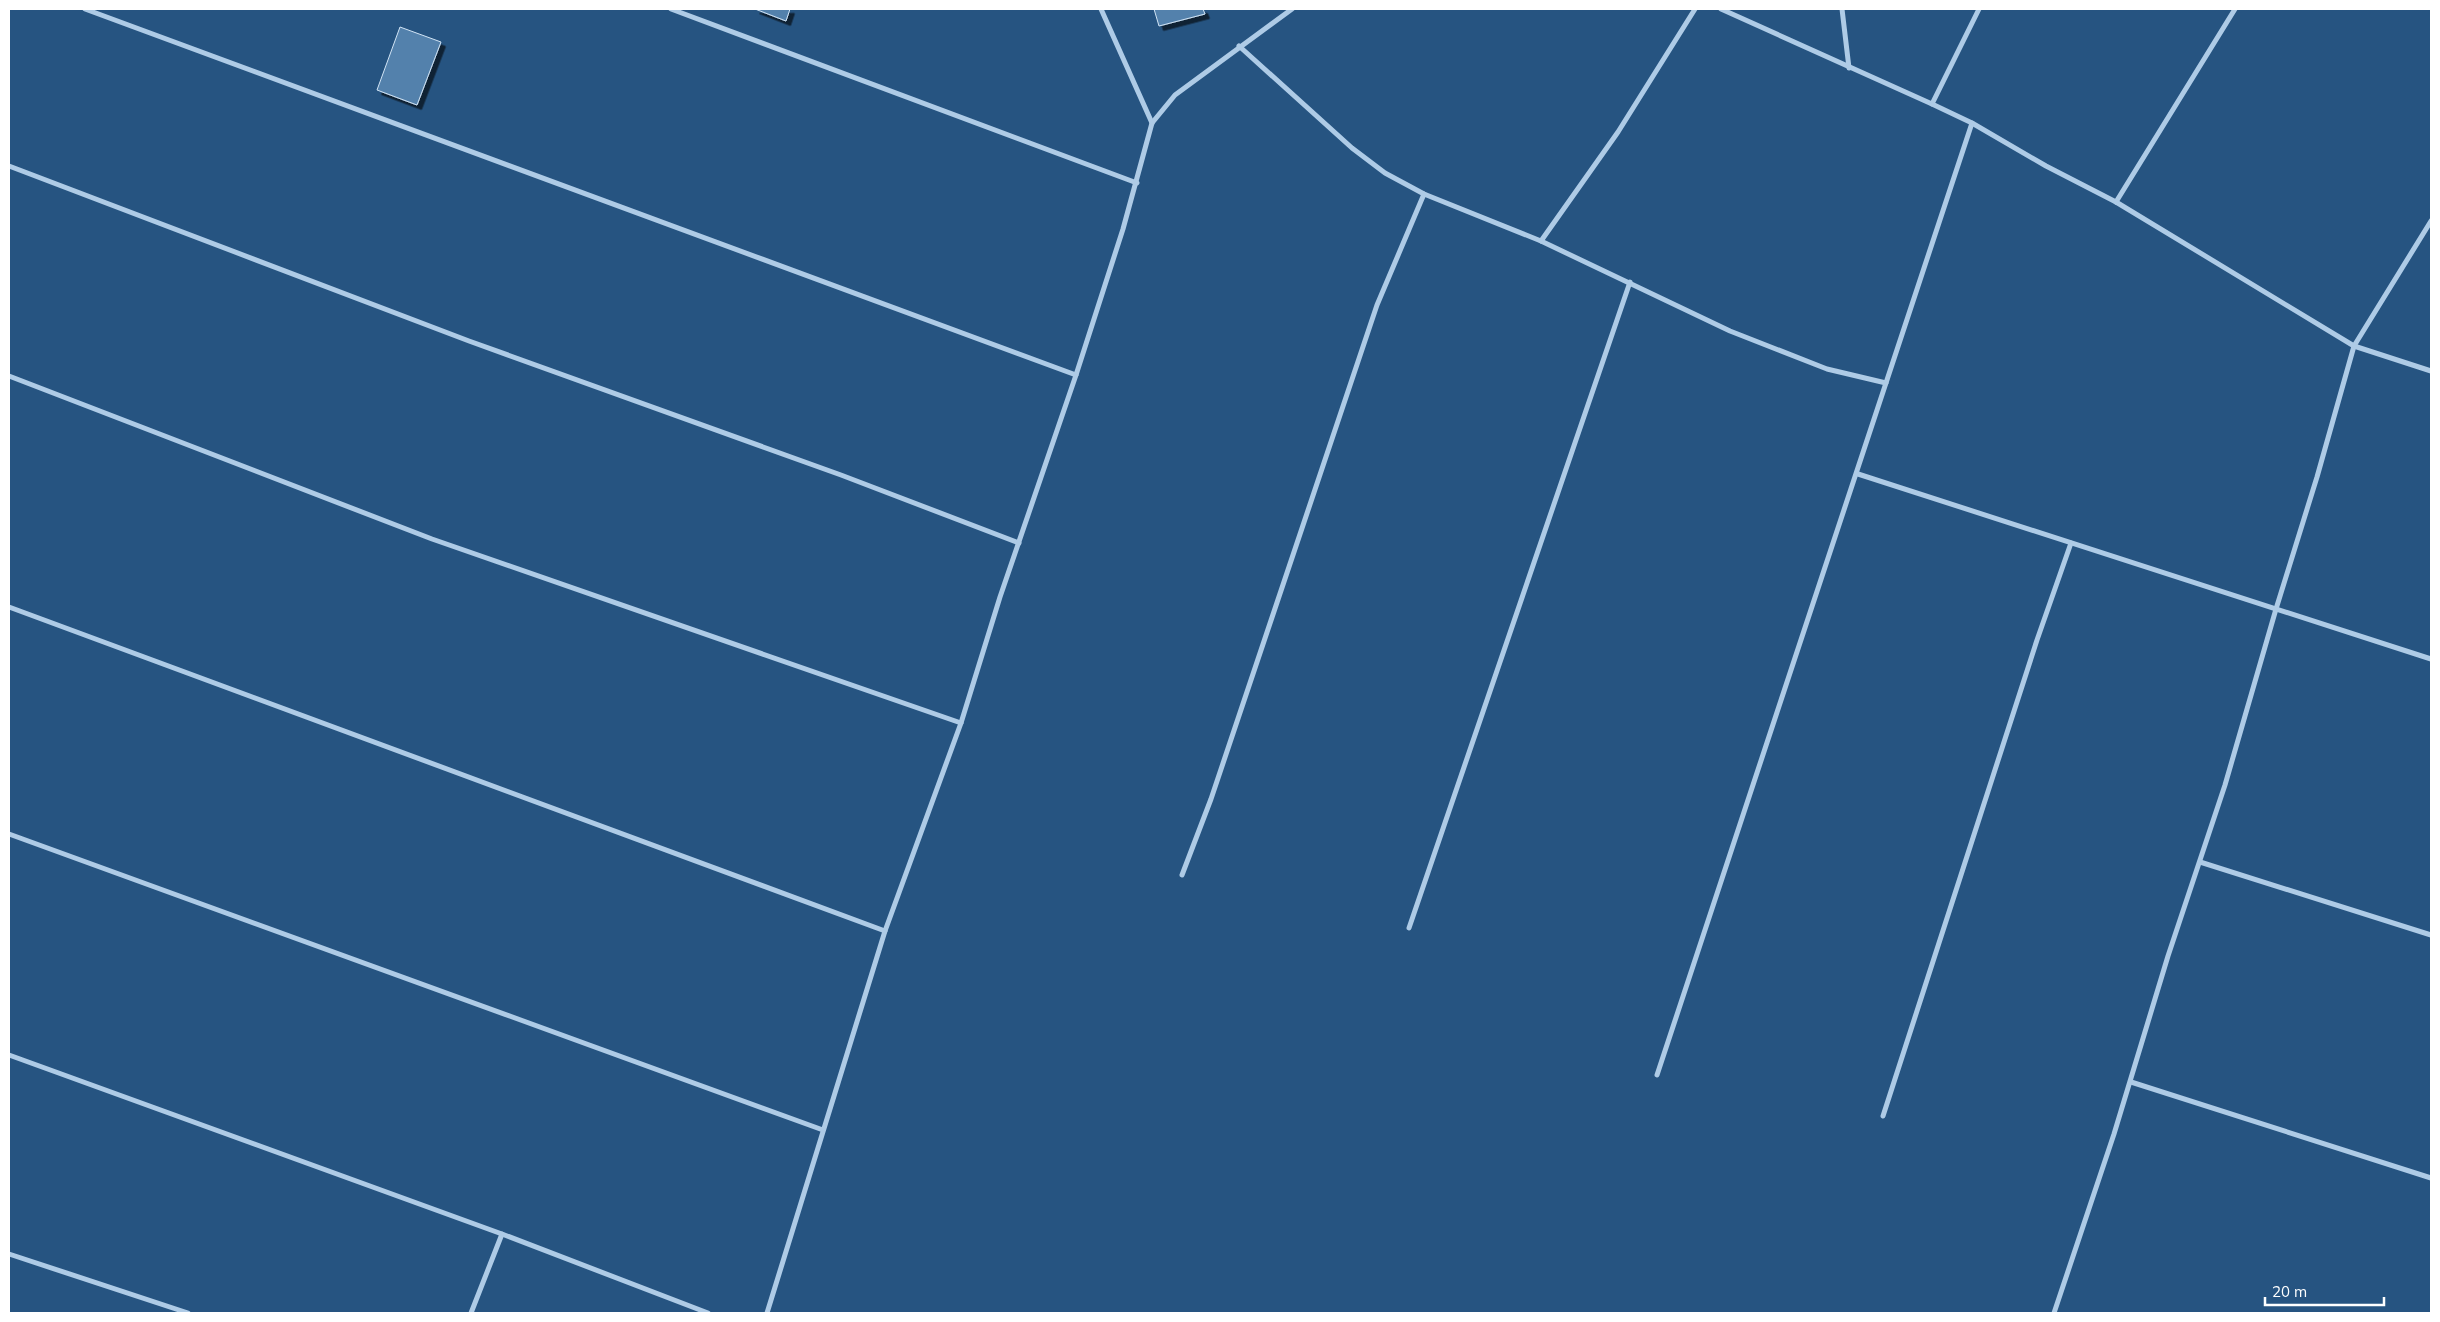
<svg xmlns="http://www.w3.org/2000/svg" width="2440" height="1322" viewBox="0 0 2440 1322" font-family="Mulish,sans-serif">
<defs>
<filter id="shadow"><feDropShadow dx="4.5" dy="4.5" stdDeviation="0" flood-color="#0009"/></filter>
</defs>
<rect width="100%" height="100%" fill="#265481"/>
<g fill="#5381ac" stroke="#d1e4f5" filter="url(#shadow)">
<polygon points="755,9 790,9 786,21"/>
<polygon points="1154,9 1203,9 1205,14 1159,26"/>
<polygon points="400,27 441,42 417,105 377,90"/>
</g>
<g fill="none" stroke-linecap="round" stroke-linejoin="round">
<g stroke="#aecbe6" stroke-width="5">
<polyline points="85,9 1076,375 1123,229 1152,123 1175,95 1292,9"/>
<polyline points="671,9 1137,183"/>
<polyline points="1101,9 1152,123"/>
<polyline points="1721,9 1932,104"/>
<polyline points="1842,9 1849,68"/>
<polyline points="1979,9 1932,104 1972,123 2046,166 2116,202 2354,346 2431,371"/>
<polyline points="1239,46 1352,148 1385,173 1424,194 1541,241 1730,331 1827,369 1886,383"/>
<polyline points="9,166 469,341 841,475 1019,543"/>
<polyline points="2116,202 2235,9"/>
<polyline points="1541,241 1618,132 1695,9"/>
<polyline points="9,376 432,539 961,723"/>
<polyline points="1858,474 2431,659"/>
<polyline points="9,607 885,931"/>
<polyline points="9,834 823,1130"/>
<polyline points="2200,862 2431,935"/>
<polyline points="1182,875 1211,799 1377,305 1424,194"/>
<polyline points="1409,928 1630,282"/>
<polyline points="9,1055 502,1234 708,1313"/>
<polyline points="1657,1075 1972,123"/>
<polyline points="2131,1082 2431,1178"/>
<polyline points="1883,1116 2037,640 2071,543"/>
<polyline points="9,1254 188,1313"/>
<polyline points="471,1313 502,1234"/>
<polyline points="767,1313 885,931 961,723 1000,597 1076,375"/>
<polyline points="2054,1313 2114,1134 2168,956 2225,785 2276,609 2317,477 2354,346 2431,221"/>
</g>
</g>
<rect width="2440" height="1322" fill="none" stroke="#ffffff" stroke-width="20"/>
<path d="M2265 1297v8h119v-8" fill="none" stroke="#ffffff" stroke-width="2.5"/>
<text x="2272" y="1297" font-size="15" fill="#ffffff" stroke="#265481" stroke-width="4" paint-order="stroke">20 m</text>
</svg>
